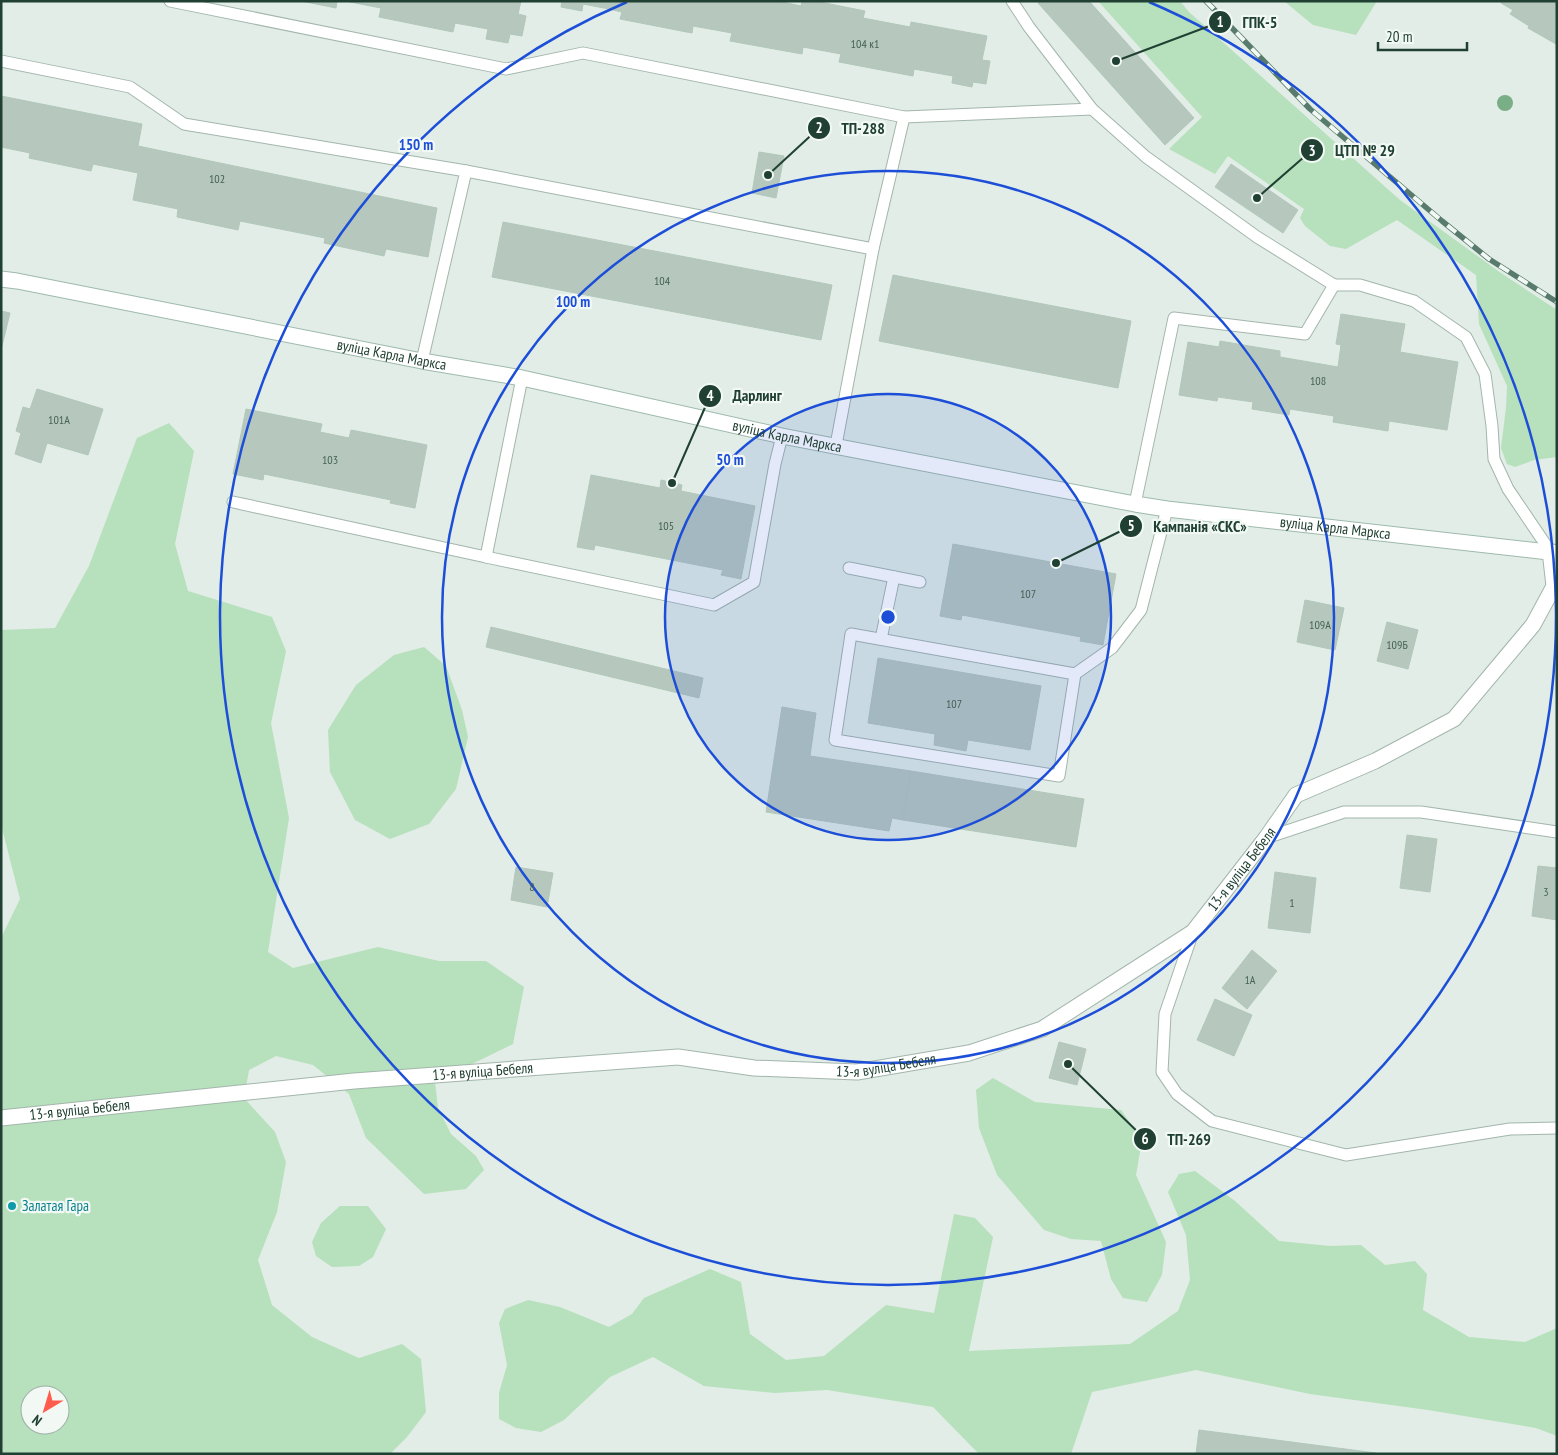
<svg xmlns="http://www.w3.org/2000/svg" width="1558" height="1455" viewBox="0 0 1558 1455" font-family="'PT Sans Narrow',sans-serif">
<rect width="100%" height="100%" fill="#e1ede6"/>
<g fill="#b7e0bc" fill-rule="evenodd">
<polygon points="1098,1 1180,1 1189,12 1400,200 1501,273 1557,310 1557,457 1534,460 1515,467 1507,464 1501,448 1506,408 1507,386 1479,324 1476,275 1397,220 1346,249 1330,246 1305,226 1300,218 1304,209 1228,156 1215,174 1169,149 1202,117"/>
<polygon points="1284,1 1377,1 1356,35 1313,25"/>
<path d="M 169,423 L 194,451 L 175,544 L 188,591 L 272,617 L 286,651 L 271,723 L 289,818 L 268,952 L 293,968 L 378,947 L 439,961 L 486,961 L 524,987 L 513,1044 L 435,1082 L 438,1108 L 451,1134 L 476,1156 L 484,1170 L 466,1189 L 424,1194 L 366,1138 L 349,1094 L 313,1065 L 276,1056 L 249,1070 L 244,1098 L 275,1132 L 286,1162 L 277,1212 L 258,1260 L 272,1305 L 312,1337 L 359,1358 L 402,1344 L 421,1359 L 426,1412 L 407,1437 L 390,1454 L 1,1454 L 1,938 L 20,899 L 1,824 L 1,630 L 55,628 L 89,566 L 137,438 ZM 30,1395 L 60,1395 L 60,1425 L 30,1425 Z"/>
<polygon points="424,647 446,666 462,710 468,737 456,789 429,824 390,839 355,820 330,772 328,730 356,685 394,655"/>
<polygon points="993,1078 1035,1102 1121,1110 1142,1140 1136,1175 1166,1242 1162,1275 1147,1302 1123,1298 1111,1279 1101,1241 1071,1239 1044,1230 997,1175 979,1128 976,1090"/>
<polygon points="1195,1171 1235,1201 1279,1241 1330,1246 1361,1245 1385,1265 1415,1261 1427,1274 1423,1310 1469,1337 1525,1342 1557,1328 1557,1436 1536,1428 1428,1410 1310,1394 1196,1370 1092,1392 1071,1454 979,1454 933,1407 827,1390 775,1393 704,1386 653,1357 610,1377 564,1420 541,1432 516,1428 499,1419 499,1393 507,1365 499,1323 505,1309 528,1300 560,1307 609,1327 632,1314 644,1298 710,1269 741,1282 750,1334 786,1360 824,1356 886,1305 934,1313 954,1214 975,1218 993,1237 969,1351 1130,1344 1178,1311 1190,1280 1186,1235 1168,1192 1179,1174"/>
<polygon points="340,1206 368,1206 386,1229 373,1257 359,1266 332,1267 316,1256 312,1242 321,1223"/>
</g>
<g fill="#b6c8be" stroke="#b2c7bb">
<polygon points="301,1 337,1 336,8"/>
<polygon points="345,1 521,1 518,14 526,16 522,36 510,34 508,43 486,39 488,29 455,23 453,32 379,17 381,8"/>
<polygon points="562,1 778,1 801,6 802,1 815,1 865,11 863,18 910,27 911,22 987,36 982,60 990,61 986,84 973,82 972,87 952,83 953,76 914,69 913,76 839,62 841,54 803,47 802,54 730,41 732,33 693,26 692,33 620,19 622,12 604,8 583,4 582,11 561,7"/>
<polygon points="1039,1 1089,1 1194,118 1165,145 1038,3"/>
<polygon points="1502,1 1557,1 1556,44 1528,28 1529,26 1510,14 1513,10 1501,3"/>
<polygon points="1,96 142,124 138,146 437,208 428,257 386,249 384,256 324,243 325,238 240,221 238,230 177,217 178,209 133,200 138,173 93,164 91,171 29,158 30,153 1,147"/>
<polygon points="759,152 784,156 776,198 752,193"/>
<polygon points="1231,164 1298,210 1283,233 1215,187"/>
<polygon points="503,222 832,285 821,340 492,277"/>
<polygon points="893,275 1131,321 1118,388 879,341"/>
<polygon points="1,311 10,313 1,350"/>
<polygon points="1341,314 1405,324 1400,352 1458,362 1447,430 1389,421 1388,431 1333,422 1334,416 1290,409 1289,415 1252,409 1253,402 1218,397 1217,401 1179,395 1188,342 1219,347 1220,341 1255,347 1280,351 1280,357 1338,367 1341,345 1336,344"/>
<polygon points="37,389 103,409 88,455 47,443 41,463 15,454 21,433 16,431 23,407 30,409"/>
<polygon points="246,409 322,424 320,432 349,438 351,430 427,445 415,508 390,503 391,500 264,474 263,480 233,474"/>
<polygon points="591,475 660,488 661,480 682,485 681,491 755,506 741,579 721,575 723,570 595,545 594,550 577,547"/>
<polygon points="953,544 1116,574 1103,645 1080,641 1081,637 962,615 961,620 940,616"/>
<polygon points="1305,600 1344,608 1335,650 1297,642"/>
<polygon points="1387,622 1418,630 1408,669 1377,661"/>
<polygon points="491,627 703,678 699,698 486,647"/>
<polygon points="878,658 1041,686 1030,750 968,740 966,751 934,745 935,734 868,723"/>
<polygon points="782,707 816,713 810,756 911,771 903,820 892,818 889,831 766,812"/>
<polygon points="911,771 1084,799 1076,847 903,820"/>
<polygon points="1407,835 1437,839 1430,892 1400,888"/>
<polygon points="1538,866 1557,868 1557,920 1532,916"/>
<polygon points="516,867 553,873 547,907 511,900"/>
<polygon points="1275,872 1316,878 1310,933 1268,928"/>
<polygon points="1252,950 1277,971 1247,1009 1222,988"/>
<polygon points="1215,999 1252,1015 1234,1056 1197,1040"/>
<polygon points="1059,1042 1086,1049 1077,1085 1049,1078"/>
<polygon points="1199,1430 1376,1453 1376,1454 1196,1454"/>
</g>
<g fill="none" stroke-linecap="round" stroke-linejoin="round">
<defs>
<g id="service">
<polyline points="170,1 506,69 583,53 904,117 1092,109"/>
<polyline points="1012,1 1029,27 1092,109 1146,157 1257,237 1334,285"/>
<polyline points="1,61 130,87 184,124 466,171 422,361"/>
<polyline points="466,171 873,249"/>
<polyline points="836,445 873,249 904,117"/>
<polyline points="233,502 486,557 522,378"/>
<polyline points="1135,504 1174,318 1305,334 1334,285 1360,285 1414,301 1466,337 1485,374 1492,426 1494,459 1508,489 1550,551"/>
<polyline points="486,557 714,605 754,582 775,464 782,436"/>
<polyline points="849,568 920,582"/>
<polyline points="881,639 894,577"/>
<polyline points="1075,674 851,634 835,740 1059,776 1075,674 1112,648 1141,610 1167,509"/>
<polyline points="1266,838 1344,812 1421,812 1557,832"/>
<polyline points="1193,932 1165,1014 1162,1072 1177,1094 1212,1121 1346,1155 1510,1129 1557,1128"/>
</g>
<g id="minor">
<path id="s1" d="M 1,1118 L 354,1081 L 678,1057 L 754,1068 L 857,1072 L 969,1053 L 1042,1029 L 1193,932 L 1266,838 L 1296,795 L 1375,761 L 1454,719 L 1533,625 L 1554,586 L 1550,551"/>
</g>
<g id="secondary">
<path id="s2" d="M 1,279 L 17,281 L 422,361 L 522,378 L 782,436 L 1135,504 L 1167,509 L 1557,553"/>
</g>
</defs>
<use href="#service" stroke="#a3b6ac" stroke-width="13"/>
<use href="#minor" stroke="#a3b6ac" stroke-width="17"/>
<use href="#secondary" stroke="#9ebaac" stroke-width="17"/>
<use href="#service" stroke="#fff" stroke-width="11"/>
<use href="#minor" stroke="#fff" stroke-width="15"/>
<use href="#secondary" stroke="#fff" stroke-width="15"/>
<defs>
<polyline id="rail" points="1206,1 1310,109 1442,221 1489,259 1557,302"/>
</defs>
<use href="#rail" stroke="#597b6d" stroke-width="5.5"/>
<use href="#rail" stroke="#f2f9f4" stroke-width="4" stroke-dasharray="11" stroke-linecap="butt"/>
</g>
<circle fill="#7aae86" cx="1505" cy="103" r="8"/>
<circle cx="888" cy="617" r="223" fill="#1d4ed8" fill-opacity=".12"/>
<g fill="none" stroke="#1d4ed8" stroke-width="2.5">
<circle cx="888" cy="617" r="223"/>
<circle cx="888" cy="617" r="446"/>
<path d="M1149 2A668 668 0 1 1 627 2"/>
</g>
<circle fill="#0f9aa8" stroke="#f2f9f4" stroke-width="2" cx="12" cy="1206" r="5"/>
<g text-anchor="middle" stroke-width="4.5" stroke-linejoin="round" paint-order="stroke">
<g font-size="12" fill="#456255">
<text x="865" y="48">104 к1</text>
<text x="217" y="183">102</text>
<text x="662" y="285">104</text>
<text x="1318" y="385">108</text>
<text x="59" y="424">101А</text>
<text x="330" y="464">103</text>
<text x="666" y="530">105</text>
<text x="1028" y="598">107</text>
<text x="1320" y="629">109А</text>
<text x="1397" y="649">109Б</text>
<text x="954" y="708">107</text>
<text x="532" y="891">8</text>
<text x="1546" y="896">3</text>
<text x="1292" y="907">1</text>
<text x="1250" y="984">1А</text>
</g>
<g font-size="15" fill="#1f4032" stroke="#f2f9f4">
<text dy="5" stroke="none"><textPath href="#s2" startOffset="398">вуліца Карла Маркса</textPath></text>
<text dy="5" stroke="none"><textPath href="#s2" startOffset="802">вуліца Карла Маркса</textPath></text>
<text dy="5" stroke="none"><textPath href="#s2" startOffset="1358">вуліца Карла Маркса</textPath></text>
<text dy="5" stroke="none"><textPath href="#s1" startOffset="1309">13-я вуліца Бебеля</textPath></text>
<text dy="5" stroke="none"><textPath href="#s1" startOffset="889">13-я вуліца Бебеля</textPath></text>
<text dy="5" stroke="none"><textPath href="#s1" startOffset="484">13-я вуліца Бебеля</textPath></text>
<text dy="5" stroke="none"><textPath href="#s1" startOffset="79">13-я вуліца Бебеля</textPath></text>
</g>
<g font-size="15" fill="#0d838f" stroke="#f2f9f4" text-anchor="start">
<text x="22" y="1211">Залатая Гара</text>
</g>
</g>
<circle cx="888" cy="617" r="8" fill="#1d4ed8" stroke="#f2f9f4" stroke-width="2.5"/>
<g font-size="15" text-anchor="middle" font-weight="bold" fill="#1d4ed8" stroke="#f2f9f4" stroke-width="4.5" stroke-linejoin="round" paint-order="stroke">
<text x="416" y="150">150 m</text>
<text x="573" y="307">100 m</text>
<text x="730" y="465">50 m</text>
</g>
<path fill="none" stroke="#1f4032" stroke-width="2" d="M1116 61L1220 22M768 175L819 128M1257 198L1312 150M672 483L710 396M1056 563L1131 526M1068 1064L1145 1139"/>
<g fill="#1f4032" stroke="#f2f9f4" stroke-width="2">
<circle cx="1116" cy="61" r="5"/>
<circle cx="768" cy="175" r="5"/>
<circle cx="1257" cy="198" r="5"/>
<circle cx="672" cy="483" r="5"/>
<circle cx="1056" cy="563" r="5"/>
<circle cx="1068" cy="1064" r="5"/>
<circle cx="1220" cy="22" r="12"/>
<circle cx="819" cy="128" r="12"/>
<circle cx="1312" cy="150" r="12"/>
<circle cx="710" cy="396" r="12"/>
<circle cx="1131" cy="526" r="12"/>
<circle cx="1145" cy="1139" r="12"/>
</g>
<g font-size="15" text-anchor="middle" font-weight="bold" fill="#fff">
<text x="1220" y="27">1</text>
<text x="819" y="133">2</text>
<text x="1312" y="156">3</text>
<text x="710" y="401">4</text>
<text x="1131" y="531">5</text>
<text x="1145" y="1144">6</text>
</g>
<g font-size="16" text-anchor="middle" font-weight="bold" fill="#1f4032" stroke="#f2f9f4" stroke-width="4.5" stroke-linejoin="round" paint-order="stroke">
<text x="1260" y="28">ГПК-5</text>
<text x="863" y="134">ТП-288</text>
<text x="1365" y="156">ЦТП № 29</text>
<text x="757" y="401">Дарлинг</text>
<text x="1200" y="532">Кампанія «СКС»</text>
<text x="1189" y="1145">ТП-269</text>
</g>
<rect width="1558" height="1455" fill="none" stroke="#1f4032" stroke-width="5"/>
<g transform="translate(45 1410) rotate(218)"><circle r="24" fill="#f2f9f4" stroke="#9eafa6"/>
<path d="M0-4L9 19L0 12L-9 19Z" fill="#ff5c4d"/>
<text y="-8" font-size="14" font-weight="bold" text-anchor="middle" fill="#1f4032">N</text>
</g>
<path d="M1378 42v8h89v-8" fill="none" stroke="#1f4032" stroke-width="2.5"/>
<text x="1386" y="42" font-size="15" fill="#1f4032" stroke="#f2f9f4" stroke-width="4" paint-order="stroke">20 m</text>
</svg>
